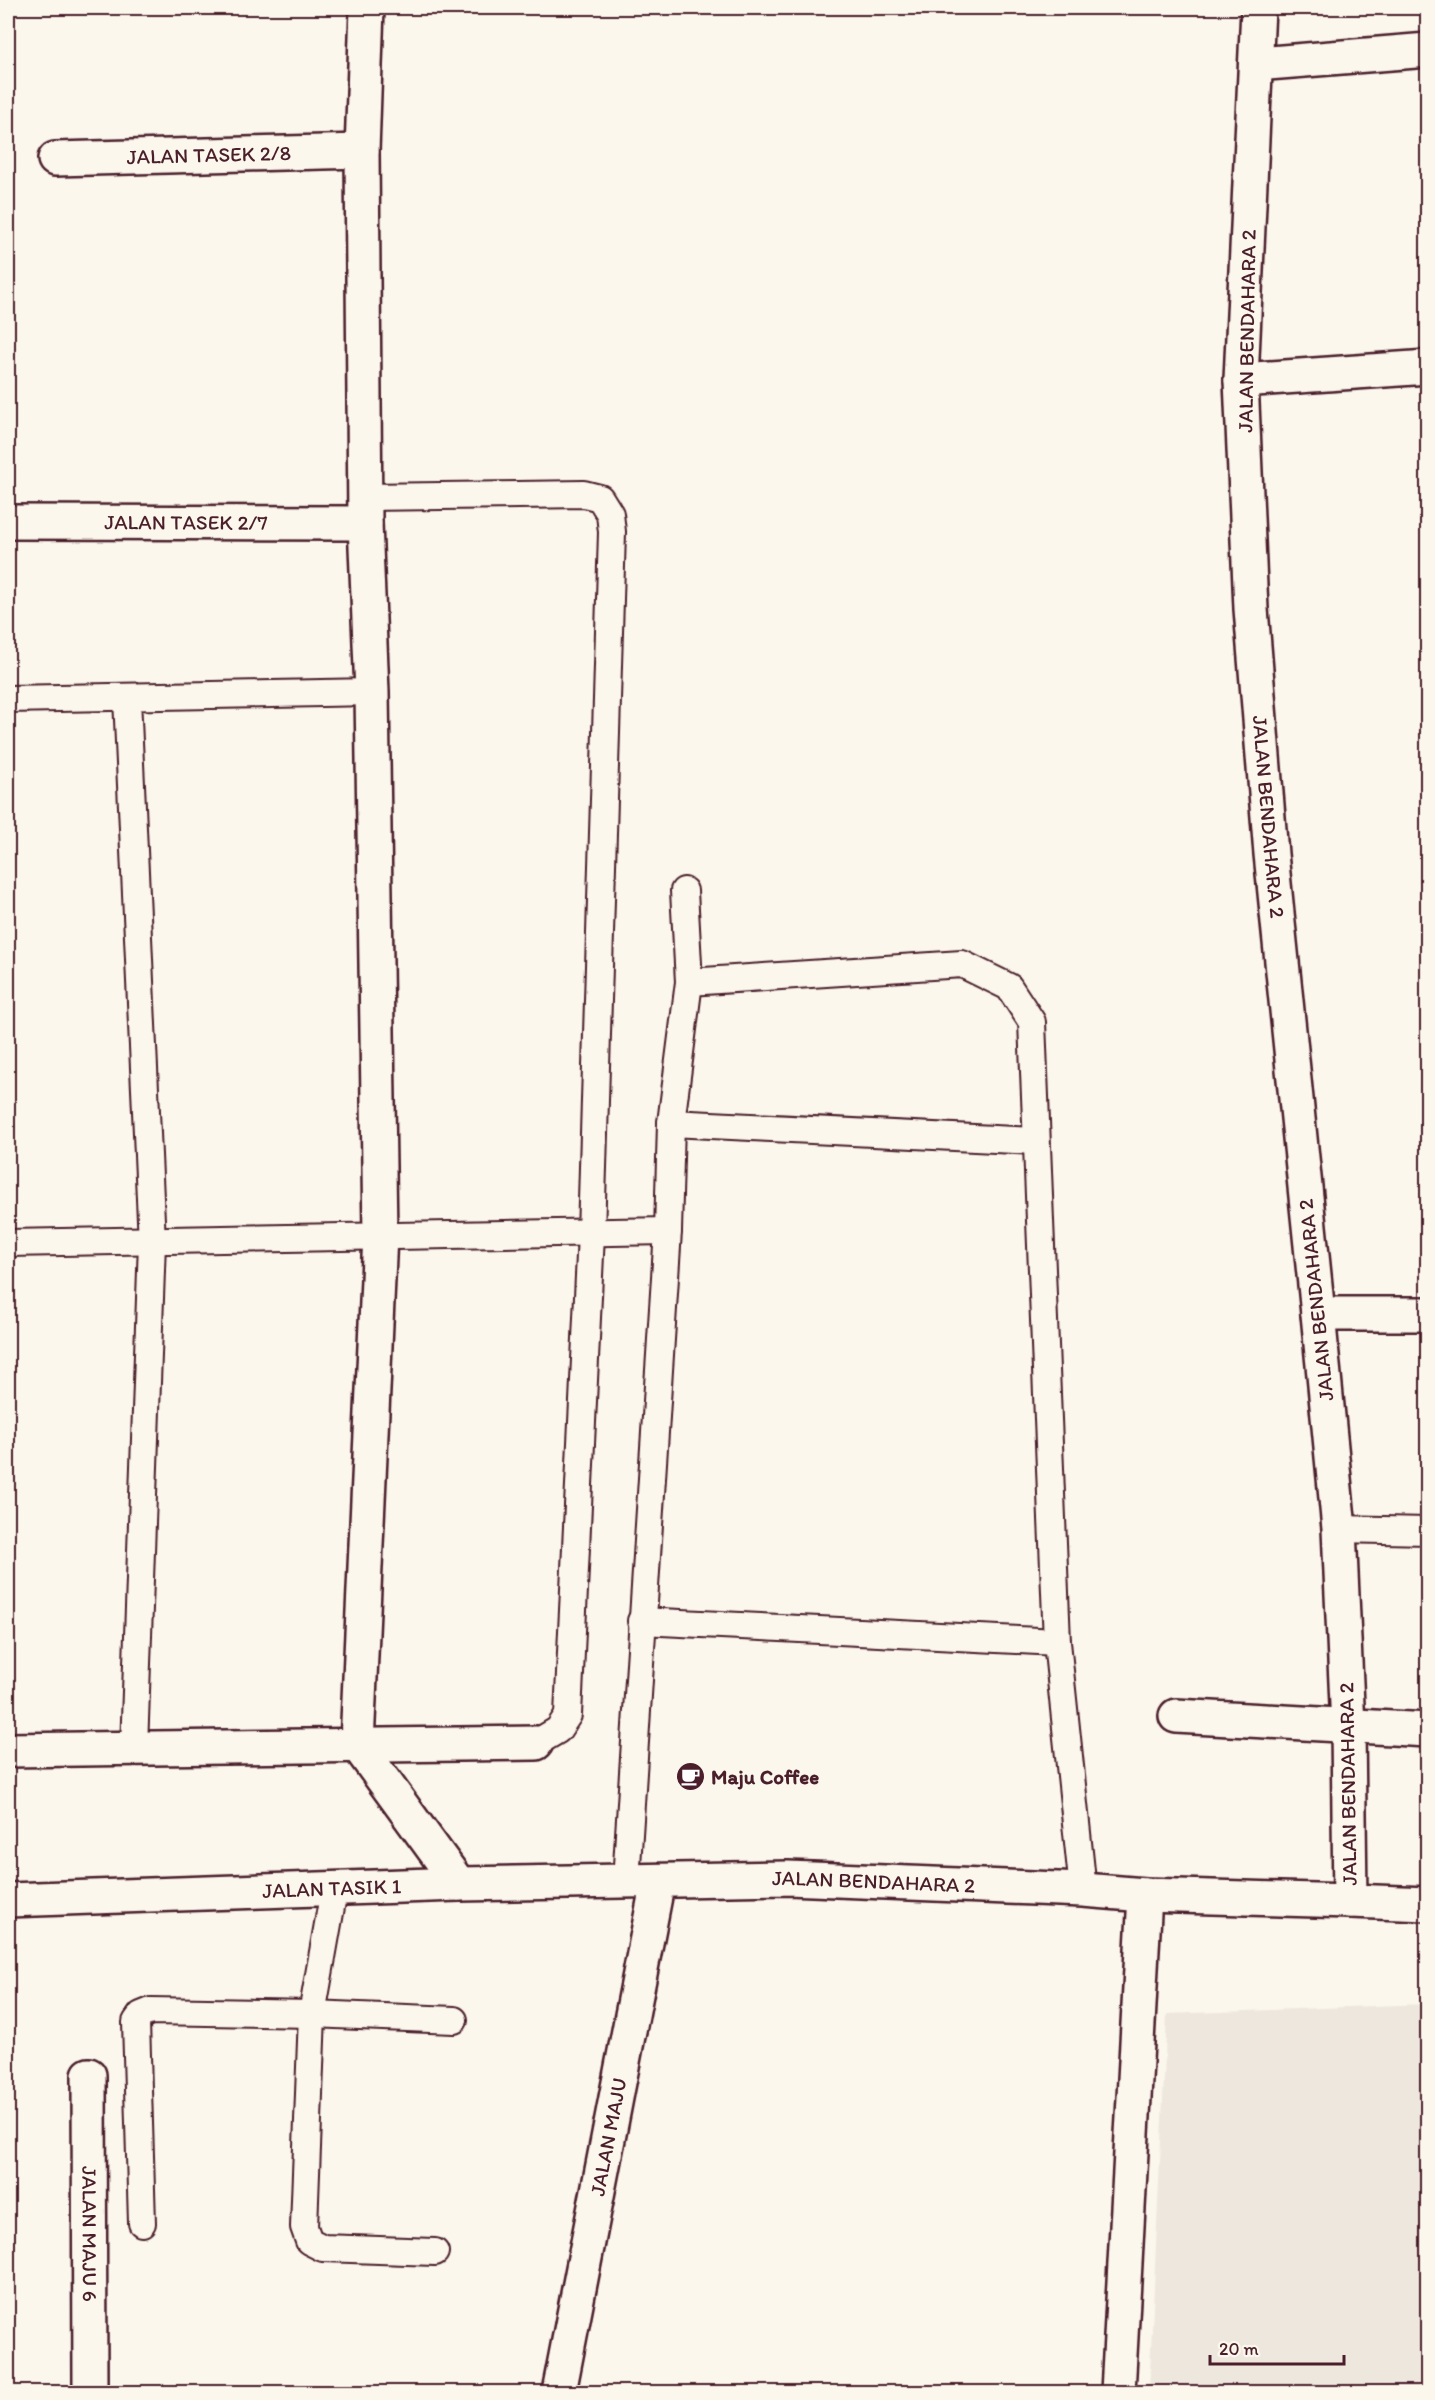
<svg xmlns="http://www.w3.org/2000/svg" width="1435" height="2400" viewBox="0 0 1435 2400" font-family="Itim,sans-serif">
<rect width="100%" height="100%" fill="#fbf7ec"/>
<filter id="ink" filterUnits="userSpaceOnUse"><feTurbulence type="fractalNoise" baseFrequency=".0167" numOctaves="2"/><feDisplacementMap in="SourceGraphic" scale="12" xChannelSelector="R" yChannelSelector="G"/><feConvolveMatrix kernelMatrix="1 2 1 2 8 2 1 2 1" color-interpolation-filters="sRGB"/></filter>
<g filter="url(#ink)">
<polygon fill="#eee7de" points="1425,2004 1422,2124 1428,2125 1427,2392 1149,2392 1167,2014"/>
<g fill="none" stroke-linecap="round" stroke-linejoin="round">
<defs>
<g id="service">
<polyline points="366,497 584,494 600,498 610,514 612,532 591,1234 568,1715 558,1730 536,1743"/>
<polyline points="127,698 152,1242 134,1748"/>
<polyline points="8,699 372,692"/>
<polyline points="689,982 962,964 1009,987 1032,1022 1057,1642 1083,1890"/>
<polyline points="671,1123 1036,1141"/>
<polyline points="8,1243 668,1231"/>
<polyline points="1339,1529 1428,1531"/>
<polyline points="641,1621 1057,1642"/>
<polyline points="626,1881 668,1231 671,1123 689,982 684,891"/>
<polyline points="334,1890 312,2014 304,2227 309,2241 323,2248 435,2252"/>
<polyline points="142,2223 136,2022 141,2015 151,2011 312,2014 454,2020"/>
</g>
<g id="minor">
<polyline points="367,8 362,151 365,523 372,692 380,1235 357,1744 459,1884"/>
<path id="s1" d="M 1258,8 L 1241,380 L 1251,609 L 1271,854 L 1318,1314"/>
<polyline points="1257,64 1428,50"/>
<path id="s2" d="M 55,159 L 362,151"/>
<polyline points="1241,380 1428,367"/>
<path id="s3" d="M 8,522 L 365,523"/>
<polyline points="1176,1716 1428,1730"/>
<polyline points="8,1750 536,1743"/>
<path id="s4" d="M 89,2075 L 90,2392"/>
<polyline points="1118,2392 1145,1895"/>
</g>
<g id="tertiary">
<path id="s5" d="M 8,1900 L 459,1884 L 788,1878 L 1083,1890 L 1145,1895 L 1350,1901 L 1348,1727 L 1339,1529 L 1318,1314 L 1428,1314"/>
<polyline points="1350,1901 1428,1904"/>
<path id="s6" d="M 559,2392 L 658,1881"/>
</g>
</defs>
<use href="#service" stroke="#4a1f2b" stroke-width="30"/>
<use href="#minor" stroke="#4a1f2b" stroke-width="38"/>
<use href="#tertiary" stroke="#4a1f2b" stroke-width="38"/>
<use href="#service" stroke="#fbf7ec" stroke-width="26"/>
<use href="#minor" stroke="#fbf7ec" stroke-width="33"/>
<use href="#tertiary" stroke="#fbf7ec" stroke-width="33"/>
</g>
</g>
<defs>
<symbol id="cafe-disc" viewBox="-11 -11 22 22"><circle r="9.5" fill="#4a1f2b" stroke="#fbf7ec"/><path d="M-5.5-4.5H6V0H3Q3 3.5 0 3.5H-2.5Q-5.5 3.5-5.5 0ZM3-3.2v2h1.7v-2ZM-6 4.5H4V6H-6Z" fill="#fff"/></symbol>
</defs>
<g fill-rule="evenodd">
<use href="#cafe-disc" x="674" y="1760" width="33" height="33"/>
</g>
<g text-anchor="middle" stroke-width="6" stroke-linejoin="round" paint-order="stroke">
<g font-size="21" fill="#4a1f2b" stroke="#fbf7ec">
<text dy="7" stroke="none"><textPath href="#s2" startOffset="154">JALAN TASEK 2/8</textPath></text>
<text transform="translate(1247 331) rotate(-89)" y="7">JALAN BENDAHARA 2</text>
<text dy="7" stroke="none"><textPath href="#s3" startOffset="178">JALAN TASEK 2/7</textPath></text>
<text dy="7" stroke="none"><textPath href="#s1" startOffset="810">JALAN BENDAHARA 2</textPath></text>
<text transform="translate(1316 1300) rotate(-96)" y="7">JALAN BENDAHARA 2</text>
<text transform="translate(1348 1784) rotate(-91)" y="7">JALAN BENDAHARA 2</text>
<text dy="7" stroke="none"><textPath href="#s5" startOffset="866">JALAN BENDAHARA 2</textPath></text>
<text dy="7" stroke="none"><textPath href="#s5" startOffset="324">JALAN TASIK 1</textPath></text>
<text dy="7" stroke="none"><textPath href="#s6" startOffset="260">JALAN MAJU</textPath></text>
<text dy="7" stroke="none"><textPath href="#s4" startOffset="159">JALAN MAJU 6</textPath></text>
</g>
<g font-size="21" font-weight="bold" fill="#4a1f2b" stroke="#fbf7ec" text-anchor="start">
<text x="711" y="1784">Maju Coffee</text>
</g>
</g>
<rect width="1435" height="2400" fill="none" stroke="#fbf7ec" stroke-width="30"/>
<rect x="15" y="15" width="1405" height="2370" fill="none" stroke="#4a1f2b" stroke-width="2" filter="url(#ink)"/>
<path d="M1210 2355v9h134v-9" fill="none" stroke="#4a1f2b" stroke-width="3"/>
<text x="1219" y="2355" font-size="18" fill="#4a1f2b" stroke="#fbf7ec" stroke-width="4.5" paint-order="stroke">20 m</text>
</svg>
